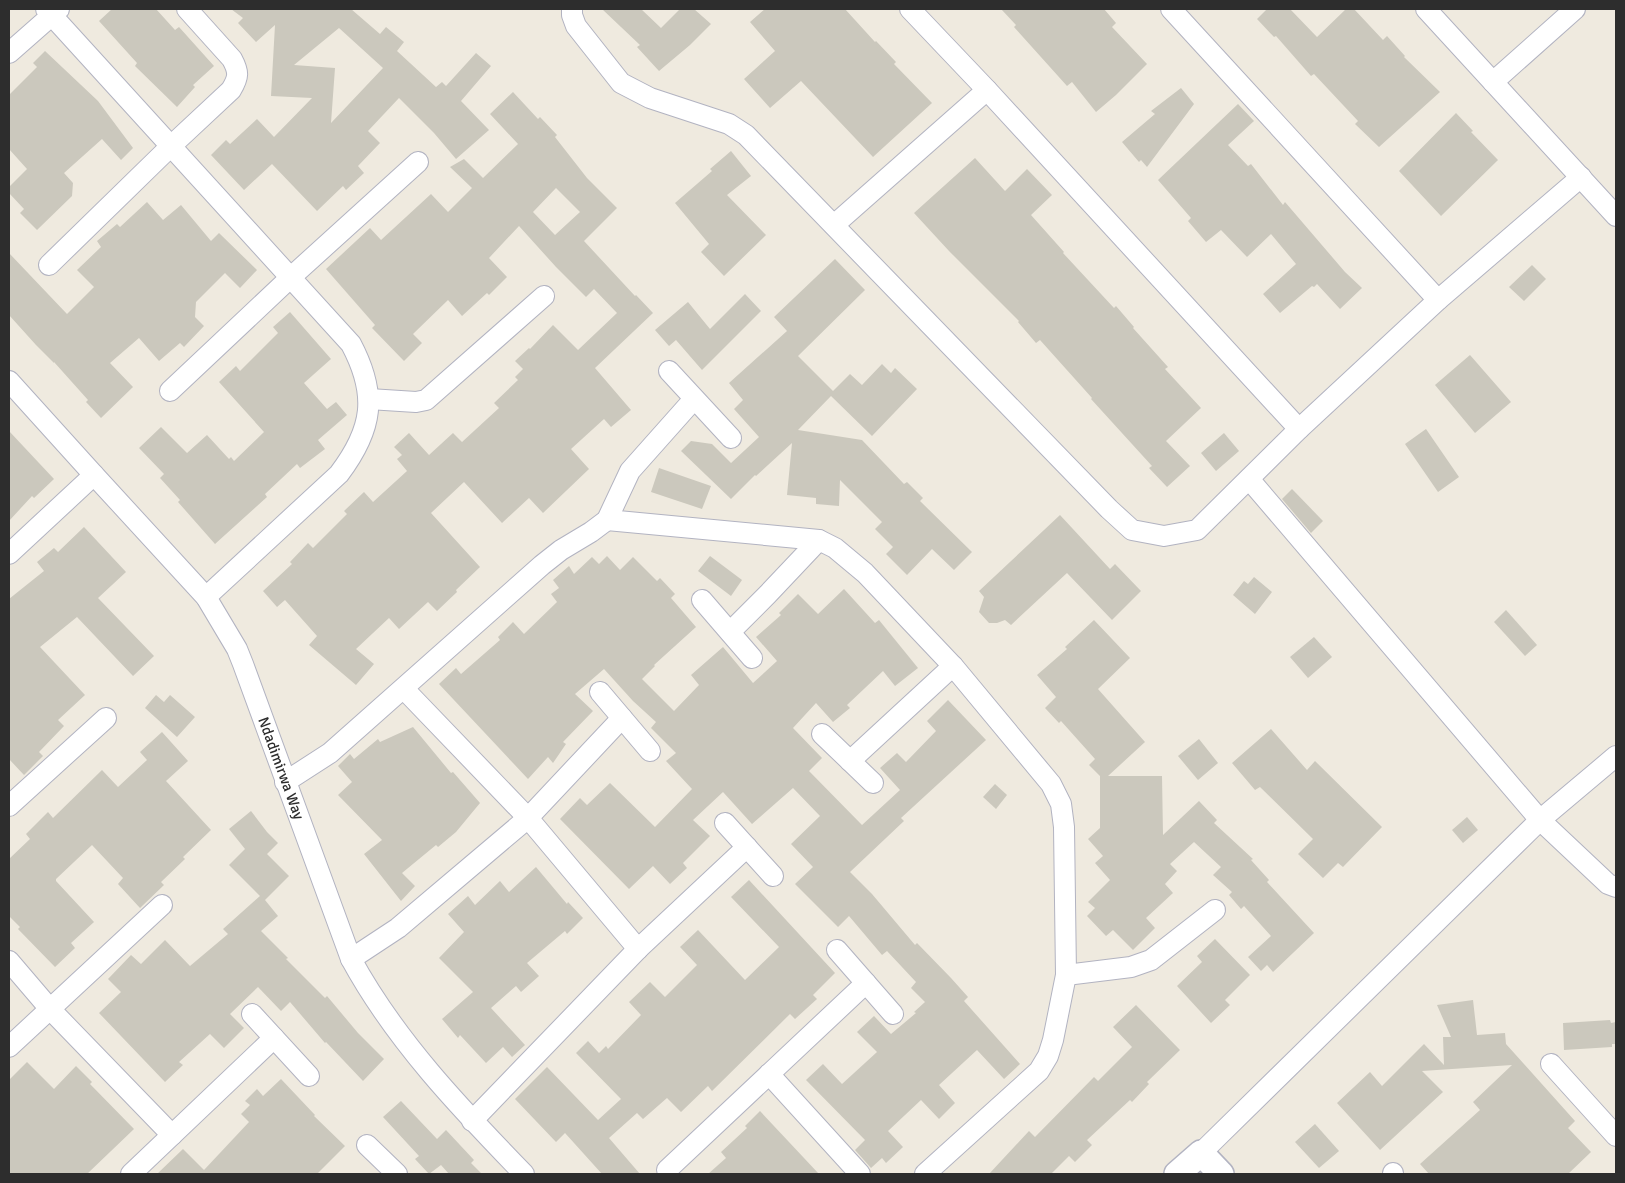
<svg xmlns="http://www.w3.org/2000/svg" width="1625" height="1183" viewBox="0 0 1625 1183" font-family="Signika,sans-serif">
<rect width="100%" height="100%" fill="#efeadf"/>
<g fill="#cbc8bd" fill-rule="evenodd">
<polygon points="112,9 156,9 175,30 179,27 214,66 193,85 195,87 177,107 135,66 137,63 99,21"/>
<path d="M 231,9 L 351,9 L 380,34 L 386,27 L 404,42 L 397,51 L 436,87 L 442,82 L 446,86 L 476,53 L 491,66 L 461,101 L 489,130 L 456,159 L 434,133 L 399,98 L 368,131 L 380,143 L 358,166 L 364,173 L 346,190 L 343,186 L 317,211 L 272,164 L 244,190 L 211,155 L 226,140 L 230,144 L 257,119 L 274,137 L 312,98 L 271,96 L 275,25 L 256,42 L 238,23 L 243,18 ZM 339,28 L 383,68 L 331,123 L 335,68 L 294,65 Z"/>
<polygon points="602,9 641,9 661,28 680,9 694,9 711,24 690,45 659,71 637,47 640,45"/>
<polygon points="765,9 845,9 875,42 876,41 896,62 894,64 932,103 873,157 801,81 770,108 744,79 775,51 750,22"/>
<polygon points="1001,9 1104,9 1116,23 1112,27 1147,64 1116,95 1096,112 1072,82 1067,86 1014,27 1016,25"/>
<polygon points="1267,9 1290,9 1317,37 1346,9 1354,9 1383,40 1387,36 1405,56 1404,57 1440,92 1379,147 1355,124 1358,121 1314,74 1311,76 1276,36 1274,37 1257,19"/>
<polygon points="45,51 98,101 133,148 121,160 102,139 64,173 73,183 72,196 37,230 20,213 24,209 9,193 9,187 27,169 9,149 9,95 37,67 33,63"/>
<polygon points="1181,88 1194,104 1147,167 1141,160 1139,162 1122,142 1155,114 1151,111"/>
<path d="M 513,92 L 538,119 L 540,117 L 557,135 L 555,137 L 587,178 L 617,208 L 584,241 L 635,296 L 636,295 L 653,313 L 595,368 L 631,410 L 611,427 L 604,419 L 571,449 L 589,469 L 543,513 L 529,498 L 502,523 L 464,482 L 431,513 L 480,567 L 456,590 L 457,592 L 437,611 L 428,602 L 399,629 L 389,618 L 356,649 L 374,664 L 356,685 L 309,645 L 317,636 L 285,600 L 277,607 L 263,591 L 292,564 L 290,562 L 308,543 L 313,548 L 347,514 L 344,511 L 364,492 L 373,502 L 407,471 L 397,459 L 402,455 L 394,447 L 409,433 L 429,455 L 453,433 L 462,442 L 499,408 L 494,403 L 518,380 L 515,377 L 523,369 L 515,361 L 529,348 L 530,349 L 553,325 L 578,350 L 617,313 L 594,289 L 586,297 L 556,267 L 519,226 L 489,258 L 507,277 L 489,295 L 487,293 L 462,316 L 448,300 L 413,334 L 422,343 L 404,361 L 372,328 L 375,325 L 326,269 L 370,228 L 381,240 L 431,194 L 448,212 L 472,188 L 450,167 L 464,159 L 483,178 L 518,144 L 490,114 ZM 556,188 L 580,212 L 555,235 L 533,212 Z"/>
<polygon points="1238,104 1254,121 1228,145 1248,166 1251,164 1283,205 1285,202 1345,272 1362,288 1340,309 1317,284 1314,287 1312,286 1280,313 1263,294 1296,264 1271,234 1247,257 1221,230 1206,242 1188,221 1191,218 1158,180"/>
<polygon points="1456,113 1473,131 1471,132 1498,160 1441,216 1399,171"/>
<polygon points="731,151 751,176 727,195 766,235 724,276 701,252 709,244 675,203 712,171 710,169"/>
<polygon points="975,158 1005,191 1027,169 1052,195 1031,215 1064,252 1063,253 1114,308 1116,306 1134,327 1133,328 1168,367 1165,369 1201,408 1166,441 1190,466 1167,487 1149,468 1152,466 1091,399 1092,398 1040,340 1036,343 1018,322 1019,321 949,251 914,213"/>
<polygon points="147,202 163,220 181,205 211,241 219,233 257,270 240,288 225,273 196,302 195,317 204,326 184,347 180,343 159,361 139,338 110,363 133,387 101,418 86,402 88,400 54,362 54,363 36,345 9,315 9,253 67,314 94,287 77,270 101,247 97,241 117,224 120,227"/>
<polygon points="835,259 865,290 798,356 833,391 850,374 862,385 882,364 891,373 895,368 917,389 872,436 831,396 798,430 862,440 904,484 907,482 923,498 920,501 972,552 954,570 932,549 907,575 886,554 893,547 875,529 882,522 840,480 839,506 816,504 816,498 787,495 792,443 756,476 755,475 731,499 681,451 691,441 712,444 731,463 759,437 734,409 743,400 729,383 787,331 774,317"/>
<polygon points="1532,265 1546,279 1524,301 1509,287"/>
<polygon points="745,294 761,311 702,370 676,340 669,346 655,330 688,302 710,329"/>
<polygon points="290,312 331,359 304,383 327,409 336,402 347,415 318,440 325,449 300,468 297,464 265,494 267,497 215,544 178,502 180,500 160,478 164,474 139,448 161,427 187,453 207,435 229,459 231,457 234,461 264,432 219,382 236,366 240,371 278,333 273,327"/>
<polygon points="1470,355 1511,402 1475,433 1435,385"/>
<polygon points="1426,429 1459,477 1438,492 1405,444"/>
<polygon points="9,431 54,479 34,498 32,496 9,521"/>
<polygon points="1224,433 1239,451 1216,471 1201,453"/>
<polygon points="659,468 711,486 702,509 651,492"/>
<polygon points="1292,489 1323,521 1311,533 1282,499"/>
<polygon points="1060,515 1110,569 1115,564 1141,591 1112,620 1067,573 1011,625 1005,620 997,623 989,623 979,612 984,597 979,591"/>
<polygon points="84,527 126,572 98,598 154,656 133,676 77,617 40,647 85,695 58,720 64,726 39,752 43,756 24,775 9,759 9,599 44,571 37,562 54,548 58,552"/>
<polygon points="607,556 620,570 633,557 657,581 660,578 675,594 671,598 696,627 654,665 655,666 642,679 674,711 699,685 691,675 723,647 753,683 777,661 756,637 781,615 779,613 798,594 818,614 844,589 875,623 879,620 918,668 895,686 883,671 847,705 850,708 833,722 816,703 793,728 822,758 809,771 862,825 900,790 880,768 897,753 906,762 936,731 927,721 948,700 986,740 901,818 904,821 850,872 872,894 915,945 917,943 951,978 968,997 964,1001 1020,1064 1004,1079 977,1050 939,1085 955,1103 939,1119 921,1100 888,1131 903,1147 886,1163 882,1158 871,1168 855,1150 865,1140 806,1080 823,1064 842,1084 877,1052 857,1032 874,1016 891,1034 916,1013 914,1012 925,1002 911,988 916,982 887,951 882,955 849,916 838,927 795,884 813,867 791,844 820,816 793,788 752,824 723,792 693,820 710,836 683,863 687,868 670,884 653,866 629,889 560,819 580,798 587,805 610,783 655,827 692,789 666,761 676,753 651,728 656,722 633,701 604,669 575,694 593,711 563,742 566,744 553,763 548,757 528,779 439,684 456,668 461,674 500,640 498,637 513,622 524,634 557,602 551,594 559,588 553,580 569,566 574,574 592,557 599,564"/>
<polygon points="710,556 742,580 731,596 698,571"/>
<polygon points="1254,577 1272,592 1255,614 1233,595 1244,581 1248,584"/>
<polygon points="1506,610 1537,645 1525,656 1494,622"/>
<polygon points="1094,620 1130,658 1098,689 1145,742 1108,776 1162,776 1163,835 1199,801 1217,820 1214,823 1253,859 1251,860 1269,880 1267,882 1314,933 1273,972 1267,965 1261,971 1248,957 1271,936 1244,906 1241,909 1229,895 1232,892 1213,875 1221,867 1194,842 1170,864 1177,871 1165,884 1173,893 1146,918 1155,928 1133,950 1113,930 1106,936 1087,916 1095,908 1088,902 1110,880 1095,863 1103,856 1088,839 1100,828 1100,776 1089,765 1095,759 1061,721 1059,723 1045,708 1056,697 1037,675 1067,649 1065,647"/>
<polygon points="1314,637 1332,657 1308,678 1290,657"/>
<polygon points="156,695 164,702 170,695 195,717 177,737 145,708"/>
<polygon points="413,727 451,773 453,772 480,803 456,832 438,847 436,845 402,873 415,886 401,901 364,854 382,840 338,795 352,782 338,766 350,754 354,759 378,739 380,742"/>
<polygon points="1271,729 1307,770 1315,761 1382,827 1343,867 1338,863 1323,878 1298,854 1313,839 1260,787 1255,790 1232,763"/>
<polygon points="162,732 188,761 166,781 211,830 183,857 185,859 161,882 164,885 140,908 118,884 123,878 92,845 56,879 56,881 94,922 71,943 75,948 55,967 18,929 20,927 9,916 9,859 30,839 26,834 48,812 53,818 102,770 118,787 147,760 140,752"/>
<polygon points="1199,739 1218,763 1198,780 1178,756"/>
<polygon points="995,784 1007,795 996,809 983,797"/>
<polygon points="251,811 267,832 278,843 267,854 289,876 265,900 278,916 261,931 288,958 286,959 325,998 327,996 358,1033 384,1059 363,1081 326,1042 325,1043 290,1002 281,1011 258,987 230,1014 244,1028 224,1048 210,1034 179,1062 183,1065 165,1082 99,1013 121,992 108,979 131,955 141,964 165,940 190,966 228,934 223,929 260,896 229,865 245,849 229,829"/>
<polygon points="1467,817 1478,830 1463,843 1452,830"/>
<polygon points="536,867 567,904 568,902 583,918 567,934 565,931 527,963 539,976 521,992 516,986 491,1008 525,1045 512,1057 503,1047 486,1063 460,1035 458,1038 442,1019 473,992 439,958 464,932 448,914 468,896 475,905 500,881 509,892"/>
<polygon points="749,880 835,973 813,995 817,999 795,1019 790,1014 712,1091 708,1086 681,1112 667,1098 643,1119 637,1113 609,1138 640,1174 602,1174 565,1133 556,1142 515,1099 547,1067 598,1120 621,1099 576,1053 588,1041 599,1053 606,1046 608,1049 641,1015 629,1002 650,982 665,997 697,965 680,947 698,930 745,980 779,947 731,897"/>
<polygon points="1215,939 1250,975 1225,1000 1230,1005 1211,1023 1177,986 1202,962 1197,956"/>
<polygon points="1473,1000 1477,1035 1505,1033 1506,1044 1575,1121 1568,1128 1591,1152 1568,1174 1429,1174 1420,1164 1480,1110 1473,1102 1512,1065 1422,1071 1443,1092 1380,1150 1337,1103 1370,1072 1382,1086 1424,1044 1444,1065 1443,1037 1451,1037 1437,1005"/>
<polygon points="1136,1005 1180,1050 1147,1082 1149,1084 1132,1102 1130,1100 1087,1140 1092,1145 1075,1162 1069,1156 1051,1174 989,1174 1029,1131 1035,1137 1094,1077 1098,1081 1132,1047 1113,1027"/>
<polygon points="1610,1020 1611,1023 1616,1022 1616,1044 1612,1044 1612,1047 1564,1050 1563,1023"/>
<polygon points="27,1062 54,1089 76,1066 92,1082 90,1084 134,1129 87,1174 9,1174 9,1080"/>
<polygon points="281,1079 315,1115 314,1116 345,1146 317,1174 157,1174 183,1149 204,1170 249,1122 241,1114 250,1105 245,1101 257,1089 263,1096"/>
<polygon points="401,1101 437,1139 446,1130 474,1160 471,1163 482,1174 449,1174 441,1165 429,1174 415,1159 419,1156 383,1117"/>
<polygon points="760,1111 819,1174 708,1174 726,1158 721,1152 747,1128 745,1126"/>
<polygon points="1315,1124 1339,1151 1319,1168 1295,1142"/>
</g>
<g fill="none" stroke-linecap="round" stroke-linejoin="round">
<defs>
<g id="minor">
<path d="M 46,9 L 351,344 C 378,395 373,429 339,474 L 206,597"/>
<polyline points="572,9 572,15 576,26 621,83 650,98 729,124 746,135 1109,509 1132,530 1164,536 1197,530 1299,429 1438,300 1581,177"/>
<polyline points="910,9 987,90 1299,429"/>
<polyline points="1171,9 1438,300"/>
<polyline points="1426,9 1616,216"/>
<polyline points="9,53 59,9"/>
<polyline points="1493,82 1575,9"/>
<polyline points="834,225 987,90"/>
<path d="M 49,265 L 171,146 L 231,90 C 239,77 239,72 232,59 L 187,9"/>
<polyline points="669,371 731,438"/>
<path id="s1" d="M 9,381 L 94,475 L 206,597 L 237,649 L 243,664 L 351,959 C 395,1040 460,1108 524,1174"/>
<polyline points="170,391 290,278 418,162"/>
<polyline points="369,399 416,402 426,400 544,296"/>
<polyline points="1249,479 1540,820 1608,884 1616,887"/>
<polyline points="607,520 819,540 835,548 865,573 953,666 1051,784 1061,804 1064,827 1066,975 1053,1040 1048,1056 1039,1071 925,1174"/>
<polyline points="9,554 94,475"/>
<polyline points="702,600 752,658"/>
<polyline points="730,632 768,594 819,540"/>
<polyline points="404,689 528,818 638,949"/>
<polyline points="600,692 650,751"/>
<polyline points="822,734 873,783"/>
<polyline points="850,761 953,666"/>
<polyline points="285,782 330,753 542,565 561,550 591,532 607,520 630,471 694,399"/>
<polyline points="9,806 106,718"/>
<polyline points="725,823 773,876"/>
<polyline points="837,950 893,1014"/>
<polyline points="351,959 398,928 528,818 622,718"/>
<polyline points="9,961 50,1009 172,1135"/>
<polyline points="1066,975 1131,967 1151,960 1215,910"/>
<polyline points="252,1014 309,1076"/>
<polyline points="9,1047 162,905"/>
<polyline points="1551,1064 1616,1136"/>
<polyline points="769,1074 860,1174"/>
<polyline points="472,1121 638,949 747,847"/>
<polyline points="367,1145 397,1174"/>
<polyline points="1201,1153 1540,820 1616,756"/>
<polyline points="667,1170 866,983"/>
<polyline points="1393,1173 1393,1174"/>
<polyline points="131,1174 274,1038"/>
</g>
<polyline id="tertiary" points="1177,1174 1201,1153 1221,1174"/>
</defs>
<use href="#minor" stroke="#b2b3c1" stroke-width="22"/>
<use href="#tertiary" stroke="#b2b3c1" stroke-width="28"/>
<use href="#minor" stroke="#fff" stroke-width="20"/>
<use href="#tertiary" stroke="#fff" stroke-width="25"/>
</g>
<g text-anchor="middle" stroke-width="4.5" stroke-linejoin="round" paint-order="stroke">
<g font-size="15" fill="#2d2d2d" stroke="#fff">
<text dy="5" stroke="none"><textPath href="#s1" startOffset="480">Ndadimirwa Way</textPath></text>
</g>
</g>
<rect width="1625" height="1183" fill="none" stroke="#2d2d2d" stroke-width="20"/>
</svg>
